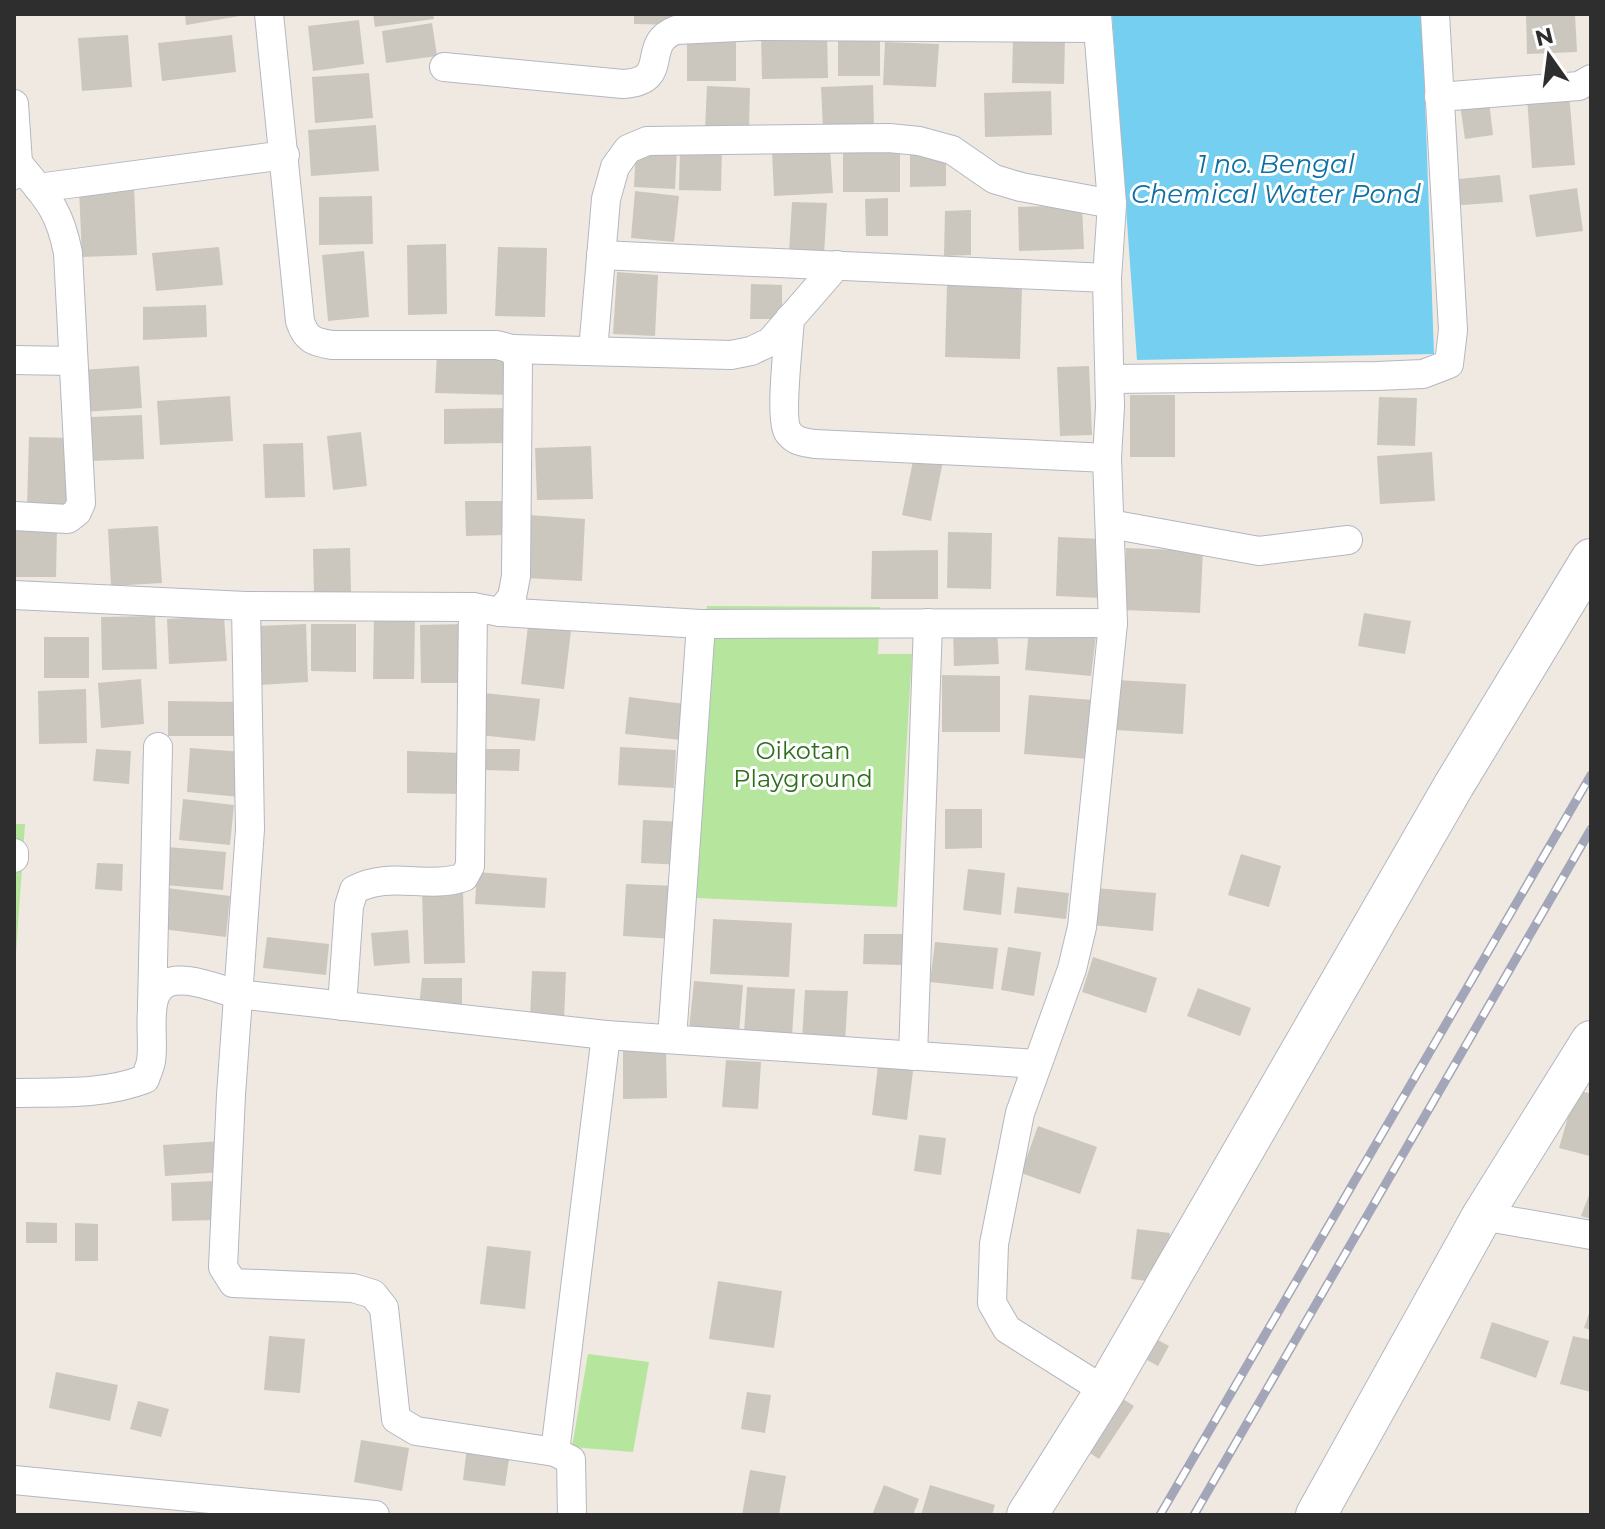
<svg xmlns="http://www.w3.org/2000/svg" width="1605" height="1529" viewBox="0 0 1605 1529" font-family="Montserrat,sans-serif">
<rect width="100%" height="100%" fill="#efe9e1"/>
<g fill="#b6e59e">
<polygon points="707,606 880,607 878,654 912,654 897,907 697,898"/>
<polygon points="14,824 25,824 14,982"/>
<polygon points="588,1354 649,1362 633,1452 572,1447"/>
</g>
<polygon fill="#75cff0" points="1112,14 1422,14 1434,354 1137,360"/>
<g fill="#cbc7bf">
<polygon points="185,14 240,14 240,16 186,25"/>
<polygon points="373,14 433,14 434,19 375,27"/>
<polygon points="634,14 683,14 683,25 634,24"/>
<polygon points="1526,14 1575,14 1577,52 1527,54"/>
<polygon points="359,20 364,64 313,71 308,26"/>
<polygon points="432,23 437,56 386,63 382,31"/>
<polygon points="827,33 828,78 762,79 761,34"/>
<polygon points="128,35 132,87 82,91 78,38"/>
<polygon points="232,35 236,72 162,81 158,43"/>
<rect x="687" y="36" width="49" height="45"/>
<polygon points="1013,36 1065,37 1064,84 1012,83"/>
<polygon points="838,37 880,38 880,76 838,76"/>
<polygon points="885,42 939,44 936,87 883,85"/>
<polygon points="369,73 373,118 315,123 312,77"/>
<polygon points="873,85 874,128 823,130 821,87"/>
<polygon points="707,86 750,88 749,131 705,129"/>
<polygon points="1051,91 1052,135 985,137 984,93"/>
<polygon points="1569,93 1575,165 1532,168 1527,97"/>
<polygon points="1489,101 1493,135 1465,139 1460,105"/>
<polygon points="376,125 379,171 311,176 308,130"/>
<polygon points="636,148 677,149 675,189 634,187"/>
<polygon points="830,148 833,193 774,196 772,151"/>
<polygon points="900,148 900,192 843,192 843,149"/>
<polygon points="680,149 722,149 721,191 679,190"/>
<polygon points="946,152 946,186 910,187 910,153"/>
<polygon points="1500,175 1503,202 1450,206 1448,180"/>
<polygon points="134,186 137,255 82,257 79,189"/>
<polygon points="1577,188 1583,231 1536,237 1529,195"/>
<polygon points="635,191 679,196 674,242 631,238"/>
<polygon points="372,196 373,244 319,245 319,197"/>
<polygon points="888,198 888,236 866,236 865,199"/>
<polygon points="792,202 827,203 824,255 789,253"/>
<polygon points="1082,205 1084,249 1019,251 1018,207"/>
<polygon points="971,210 971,255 944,256 945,211"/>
<polygon points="446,244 447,314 408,315 407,245"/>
<polygon points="219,247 223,285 156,291 152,253"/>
<polygon points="498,247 547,248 545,317 495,316"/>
<polygon points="364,251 369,317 328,321 322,255"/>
<polygon points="617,272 658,275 655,336 613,334"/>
<polygon points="751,284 782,285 782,319 750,319"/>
<polygon points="947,285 1022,287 1020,359 945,357"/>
<polygon points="206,305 207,337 143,340 143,307"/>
<polygon points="437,353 510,354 509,395 435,393"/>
<polygon points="139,366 142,408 84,412 81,370"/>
<polygon points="1089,366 1092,435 1060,436 1057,367"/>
<rect x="1130" y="395" width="45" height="62"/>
<polygon points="230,396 233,441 160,445 157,401"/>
<polygon points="1379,397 1417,398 1415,446 1377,445"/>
<polygon points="508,408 509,443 444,444 444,409"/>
<polygon points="142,415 144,459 92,461 91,417"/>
<polygon points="361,432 367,486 333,490 327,436"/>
<polygon points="29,437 72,438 70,508 27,506"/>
<polygon points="303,443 305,497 265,498 263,444"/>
<polygon points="591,446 593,499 537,500 535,448"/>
<polygon points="915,451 944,456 931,521 902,515"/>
<polygon points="1432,452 1435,501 1380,504 1377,456"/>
<polygon points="465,501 504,501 505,535 466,536"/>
<polygon points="529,515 585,519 582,581 525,578"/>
<polygon points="158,526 162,583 111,586 108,529"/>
<polygon points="14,529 57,529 56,577 14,577"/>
<polygon points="948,532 992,533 991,589 947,588"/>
<polygon points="1058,537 1103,539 1101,598 1056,596"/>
<polygon points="350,548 351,593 314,595 313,549"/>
<polygon points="1126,548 1203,551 1200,613 1123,610"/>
<polygon points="938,550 938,599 871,599 872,551"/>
<polygon points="1364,613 1411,621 1405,654 1358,646"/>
<polygon points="155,616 157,669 102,670 101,617"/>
<polygon points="224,616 227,661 169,664 167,619"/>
<polygon points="374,617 415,617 414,679 373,679"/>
<polygon points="306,624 308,682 260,685 257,626"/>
<polygon points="311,624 356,624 356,672 311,671"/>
<polygon points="464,624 465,683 421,683 420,625"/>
<polygon points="528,626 571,631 564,689 521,684"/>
<polygon points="997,628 999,664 954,666 953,630"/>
<polygon points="1029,630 1096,636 1091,676 1025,670"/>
<rect x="44" y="637" width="45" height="41"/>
<polygon points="942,675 1000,676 1000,732 942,732"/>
<polygon points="141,679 144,724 101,728 98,683"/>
<polygon points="1117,680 1186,684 1183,734 1114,730"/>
<polygon points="86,689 87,743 39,744 38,691"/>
<polygon points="484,693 540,699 535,741 479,735"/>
<polygon points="1029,695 1093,700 1089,759 1024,754"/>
<polygon points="629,697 685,704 681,740 625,734"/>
<polygon points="168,701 240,702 240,736 168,736"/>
<polygon points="620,747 676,750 674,788 618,785"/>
<polygon points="190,748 244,752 240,797 187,792"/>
<polygon points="96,749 131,751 129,784 93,781"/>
<polygon points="486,749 520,749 519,771 486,770"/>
<polygon points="407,751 461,753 461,794 407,793"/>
<polygon points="183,799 234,805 230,845 179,840"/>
<polygon points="945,809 982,809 982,848 945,849"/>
<polygon points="643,820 686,822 684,865 641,863"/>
<polygon points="168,847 226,852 223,890 165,885"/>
<polygon points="1241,854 1281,866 1269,907 1228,895"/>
<polygon points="97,863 123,864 122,891 95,889"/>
<polygon points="968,869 1005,873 1001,915 963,910"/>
<polygon points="477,872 547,878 545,908 475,904"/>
<polygon points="626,884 678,886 675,939 623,936"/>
<polygon points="1017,887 1069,893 1066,919 1014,913"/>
<polygon points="167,888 230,896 226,937 162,929"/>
<polygon points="1095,888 1156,893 1153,931 1092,925"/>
<polygon points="422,892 463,892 465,963 424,964"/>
<polygon points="713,919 792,923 789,977 710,974"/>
<polygon points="408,930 410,963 374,966 371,933"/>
<polygon points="864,934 903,934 903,965 863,964"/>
<polygon points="267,937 329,944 326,975 263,968"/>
<polygon points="935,942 998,948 993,989 930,982"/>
<polygon points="1008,947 1041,952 1034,996 1001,990"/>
<polygon points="1093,957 1157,978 1146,1013 1082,992"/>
<polygon points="532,971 566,972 564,1021 530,1020"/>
<polygon points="422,978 462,978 462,1007 419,1007"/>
<polygon points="694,981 743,985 739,1033 689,1029"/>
<polygon points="747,987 795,989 792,1036 744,1033"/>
<polygon points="1198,988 1251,1008 1240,1036 1187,1016"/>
<polygon points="805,990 848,991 845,1043 802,1040"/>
<polygon points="623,1050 666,1050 667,1098 623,1099"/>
<polygon points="879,1058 914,1063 907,1120 872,1115"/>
<polygon points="726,1060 761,1062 758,1109 722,1107"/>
<polygon points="1576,1089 1591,1094 1590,1156 1559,1148"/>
<polygon points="1038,1126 1097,1147 1080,1194 1021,1173"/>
<polygon points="919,1135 946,1138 941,1175 914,1171"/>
<polygon points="221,1141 223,1172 165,1176 163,1145"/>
<polygon points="215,1181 217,1220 172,1221 171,1183"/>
<polygon points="1591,1190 1591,1219 1581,1216"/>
<polygon points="26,1222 57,1223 57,1243 26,1243"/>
<polygon points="75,1223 98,1224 98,1261 75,1261"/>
<polygon points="1137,1229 1170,1233 1164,1283 1131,1279"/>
<polygon points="487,1246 531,1251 525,1309 480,1304"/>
<polygon points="718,1281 782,1291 774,1348 709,1339"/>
<polygon points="1591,1308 1591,1330 1584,1328"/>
<polygon points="1492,1322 1549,1341 1536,1378 1480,1358"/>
<polygon points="1147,1334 1169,1346 1158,1366 1136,1354"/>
<polygon points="269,1336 305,1339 300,1393 264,1390"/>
<polygon points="1573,1336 1591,1340 1591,1392 1560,1384"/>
<polygon points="56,1372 118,1385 110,1421 49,1408"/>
<polygon points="747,1392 771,1395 765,1433 741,1429"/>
<polygon points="1115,1394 1134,1406 1099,1459 1081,1447"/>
<polygon points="138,1401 169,1409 161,1437 130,1429"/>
<polygon points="361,1440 409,1448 402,1491 354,1482"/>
<polygon points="467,1447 510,1453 505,1486 463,1480"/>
<polygon points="750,1470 786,1476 779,1515 742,1515"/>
<polygon points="884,1485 919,1499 913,1515 872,1515"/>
<polygon points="930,1485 995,1505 992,1515 921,1515"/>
</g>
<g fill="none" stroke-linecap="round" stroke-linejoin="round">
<defs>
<g id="street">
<polyline points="1097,14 1112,204 1107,278 1110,407 1107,458 1113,623 1082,927 1072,969 1020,1113 994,1244 992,1303 1007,1329 1105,1391"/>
<path d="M 444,67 L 623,84 C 673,81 639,44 676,30 L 759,26 L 1098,28"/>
<polyline points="1439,97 1579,86 1591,79"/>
<polyline points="14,104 18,163 14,175"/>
<polyline points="38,188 285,155"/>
<polyline points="601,255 1107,278"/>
<path d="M 790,318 C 789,339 779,418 788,432 C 795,442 804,442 815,444 L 1107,458"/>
<polyline points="512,349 731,355 751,351 770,342 837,265"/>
<polyline points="593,351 606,199 615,167 628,149 647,141 889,138 919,141 952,150 994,179 1021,187 1112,204"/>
<polyline points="14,360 72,361"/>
<polyline points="1110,379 1377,376 1423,374 1449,364 1453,330 1435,14"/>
<path d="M 14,516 L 68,519 L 77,512 L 81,503 L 68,253 C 59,207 46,198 18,163"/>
<polyline points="1110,524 1259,551 1348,540"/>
<path d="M 14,595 L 246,606 L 473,607 L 500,612 L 512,597 L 516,576 L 518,359 L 512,349 L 497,345 L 332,345 C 314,342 306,340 300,321 L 269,14"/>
<polyline points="246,606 250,829 231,1095 223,1267 233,1283 353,1288 373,1294 384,1308 396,1419 416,1431 555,1452 571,1460 572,1515"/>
<polyline points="500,612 701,624 1113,623"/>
<polyline points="14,853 14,858"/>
<polyline points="152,1006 158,747"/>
<path d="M 342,1006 L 349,906 L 354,890 C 389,870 428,890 464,877 L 470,866 L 473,607"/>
<polyline points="672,1039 701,624"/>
<polyline points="913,1056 928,623"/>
<path d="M 14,1093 C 58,1092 104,1095 145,1079 C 147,1073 150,1067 151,1061 C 156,1031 137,974 189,981 C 205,983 222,990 237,994 L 606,1035 L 1036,1064"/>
<polyline points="1482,1216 1591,1235"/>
<polyline points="555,1452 606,1035"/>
<polyline points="14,1480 375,1515"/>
</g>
<g id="secondary">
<polyline points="1027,1515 1105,1391 1454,785 1591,559"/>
<polyline points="1316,1515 1482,1216 1591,1041"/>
</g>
</defs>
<use href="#street" stroke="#b4b7c1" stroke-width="30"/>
<use href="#secondary" stroke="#b4b7c1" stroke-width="42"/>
<use href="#street" stroke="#fff" stroke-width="28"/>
<use href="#secondary" stroke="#fff" stroke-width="40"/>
<defs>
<g id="rail">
<polyline points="1160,1515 1591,775"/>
<polyline points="1194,1515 1591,829"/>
</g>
</defs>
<use href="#rail" stroke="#a3a6b8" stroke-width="9"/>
<use href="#rail" stroke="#fff" stroke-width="6" stroke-dasharray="18" stroke-linecap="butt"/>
</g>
<g text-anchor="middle" stroke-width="6" stroke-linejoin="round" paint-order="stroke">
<g font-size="24" fill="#2c6e1b" stroke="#fff">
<text x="803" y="759">Oikotan<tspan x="803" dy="28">Playground</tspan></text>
</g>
<g font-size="26" font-style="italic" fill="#0d6fa3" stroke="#fff">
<text x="1276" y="173">1 no. Bengal<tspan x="1276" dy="30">Chemical Water Pond</tspan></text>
</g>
</g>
<rect width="1605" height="1529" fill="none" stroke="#2e2e2e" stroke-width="32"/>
<g transform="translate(1549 56) rotate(346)" stroke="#ffffff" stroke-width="6" paint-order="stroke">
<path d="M0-6L14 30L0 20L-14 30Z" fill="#2e2e2e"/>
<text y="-12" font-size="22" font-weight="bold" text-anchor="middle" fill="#2e2e2e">N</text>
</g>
</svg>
